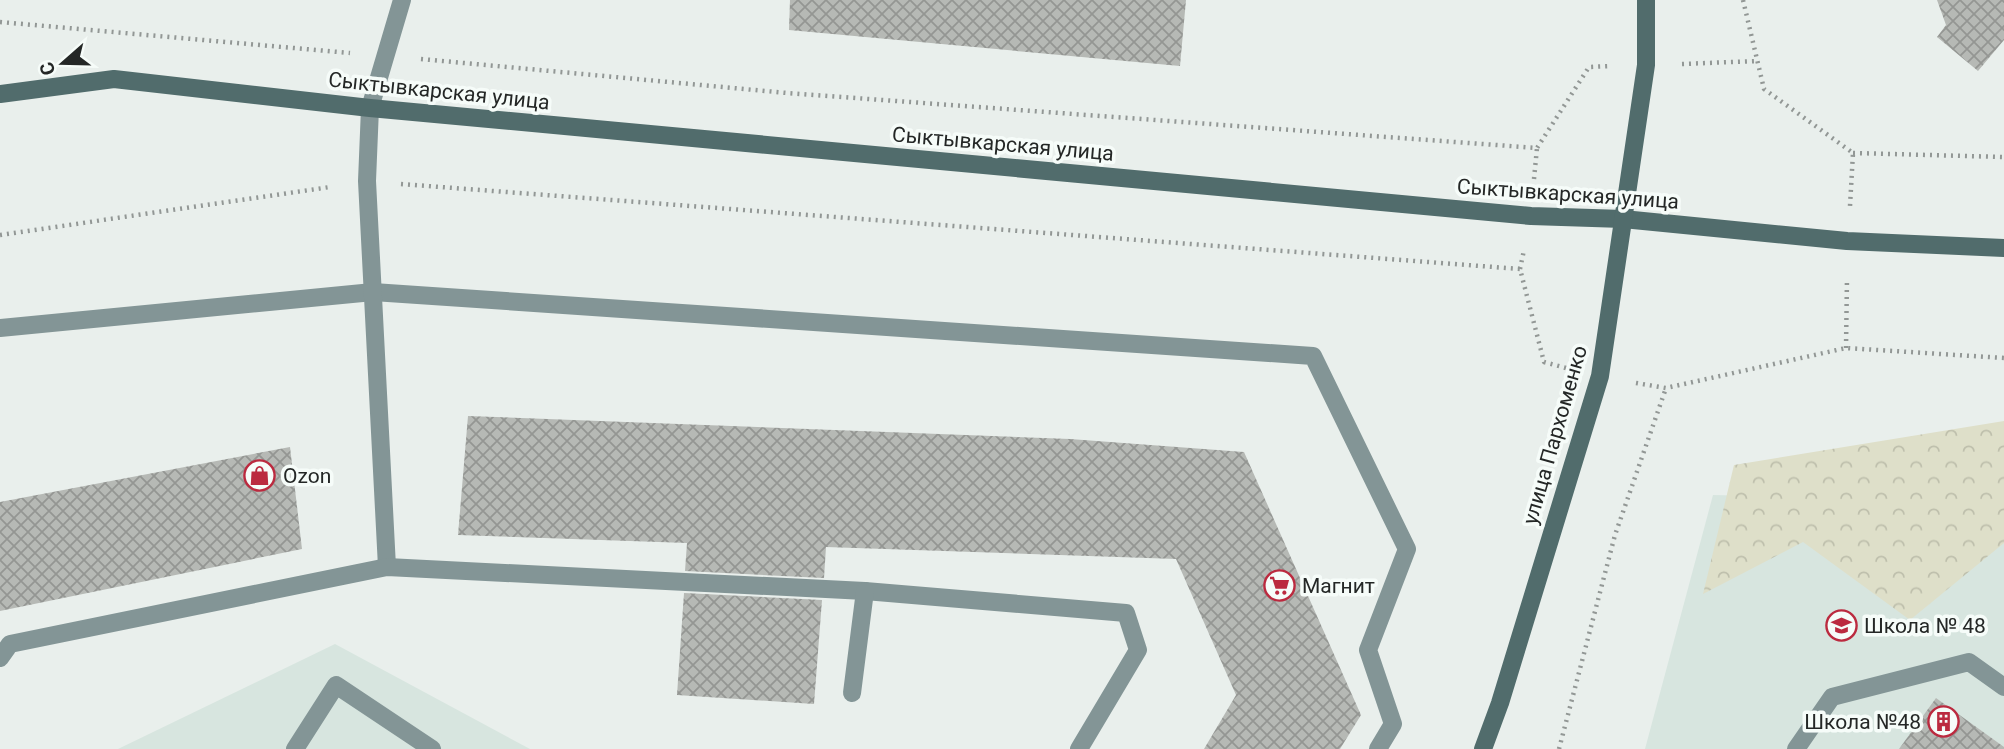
<svg xmlns="http://www.w3.org/2000/svg" width="2004" height="749" viewBox="0 0 2004 749" font-family="Roboto,sans-serif">
<defs>
<pattern id="forest-crowns" width="20" height="18" patternUnits="userSpaceOnUse" patternTransform="scale(1.75)"><rect width="20" height="18" fill="#dedfc9"/><path d="M2 6a3 3 0 1 1 6 0M12 15a3 3 0 1 1 6 0" fill="none" stroke="#bebfac"/></pattern>
<pattern id="building-cross-hatch" width="8" height="8" patternUnits="userSpaceOnUse" patternTransform="scale(1.75)"><rect width="8" height="8" fill="#b6b9b5"/><path d="M0 0l8 8M0 8l8-8" fill="none" stroke="#949693"/></pattern>
</defs>
<rect width="100%" height="100%" fill="#e9efec"/>
<g fill="#d7e5df">
<polygon points="1713,495 2004,502 2004,749 1645,749"/>
<polygon points="335,644 530,749 118,749"/>
</g>
<polygon fill="url(#forest-crowns)" points="2004,421 2004,543 1910,620 1803,542 1703,594 1734,465"/>
<g fill="url(#building-cross-hatch)">
<polygon points="790,0 1186,0 1180,66 789,30"/>
<polygon points="1937,0 2004,0 2004,40 1978,71 1937,37 1946,25"/>
<polygon points="468,416 1070,439 1244,452 1361,715 1340,749 1204,749 1236,695 1176,559 826,547 824,578 685,571 687,543 458,535"/>
<polygon points="290,447 302,549 0,611 0,502"/>
<polygon points="684,593 822,600 814,704 677,695"/>
<polygon points="1936,698 2004,747 2004,749 1899,749"/>
</g>
<g fill="none" stroke-linecap="round" stroke-linejoin="round">
<g stroke="#929795" stroke-width="4.5" stroke-dasharray="2 5" stroke-linecap="butt">
<polyline points="1743,0 1764,89 1853,153 1850,206"/>
<polyline points="0,22 350,53"/>
<polyline points="421,59 787,93 1537,148 1589,67 1610,66"/>
<polyline points="1682,64 1758,61"/>
<polyline points="1853,153 2004,157"/>
<polyline points="1534,179 1537,148"/>
<polyline points="401,184 1520,269 1544,362 1566,368"/>
<polyline points="0,235 330,187"/>
<polyline points="1520,269 1524,250"/>
<polyline points="1846,348 1847,278"/>
<polyline points="1636,383 1666,388 1846,348 2004,358"/>
<polyline points="1559,749 1615,535 1666,388"/>
</g>
<g stroke="#839596" stroke-width="18">
<polyline points="0,328 373,292 1313,356 1407,549 1368,650 1393,724 1378,749"/>
<polyline points="387,567 367,181 370,108 402,0"/>
<polyline points="0,658 10,644 387,567 865,591 1126,613 1138,650 1079,749"/>
<polyline points="852,693 865,591"/>
<polyline points="295,749 336,685 432,749"/>
<polyline points="1796,749 1832,697 1969,662 2004,687"/>
</g>
<g stroke="#516c6c" stroke-width="18">
<polyline points="0,94 114,79 370,108 1531,216 1623,219 1847,241 2004,248"/>
<polyline points="1483,749 1500,703 1600,376 1646,65 1646,0"/>
</g>
</g>
<defs>
<symbol id="shop-ring" viewBox="-11 -11 22 22"><circle r="9.5" fill="#f6fcf9" stroke="#bb2a3f" stroke-width="1.5"/><path d="M-5-2.5h2.3a2.7 3.5 0 0 1 5.4 0H5L5.5 6h-11ZM-1.5-2.5h3a1.5 2.3 0 0 0-3 0Z" fill="#bb2a3f"/></symbol>
<symbol id="supermarket-ring" viewBox="-11 -11 22 22"><circle r="9.5" fill="#f6fcf9" stroke="#bb2a3f" stroke-width="1.5"/><path d="M-6-5.5h2.5l.6 2H6L4.5 2H-2.5L-4.4-4H-6ZM-1.5 3.2a1.3 1.3 0 1 0 .1 0ZM3 3.2a1.3 1.3 0 1 0 .1 0Z" fill="#bb2a3f"/></symbol>
<symbol id="school-ring" viewBox="-11 -11 22 22"><circle r="9.5" fill="#f6fcf9" stroke="#bb2a3f" stroke-width="1.5"/><path d="M0-5L7-2L0 1L-7-2ZM-4 1L0 2.5L4 1V4Q0 6-4 4Z" fill="#bb2a3f"/></symbol>
<symbol id="building-ring" viewBox="-11 -11 22 22"><circle r="9.5" fill="#f6fcf9" stroke="#bb2a3f" stroke-width="1.5"/><path d="M-4-6H4V6H1V3H-1V6H-4ZM-2.5-4.3h1.7v1.8h-1.7ZM.8-4.3h1.7v1.8H.8ZM-2.5-1h1.7V.8h-1.7ZM.8-1h1.7V.8H.8Z" fill="#bb2a3f"/></symbol>
</defs>
<g fill-rule="evenodd">
<use href="#shop-ring" x="242" y="458" width="35" height="35"/>
<use href="#supermarket-ring" x="1262" y="568" width="35" height="35"/>
<use href="#school-ring" x="1824" y="608" width="35" height="35"/>
<use href="#building-ring" x="1926" y="704" width="35" height="35"/>
</g>
<g text-anchor="middle" stroke-width="7" stroke-linejoin="round" paint-order="stroke">
<g font-size="21" fill="#242726" stroke="#f6fcf9">
<text transform="translate(439 91) rotate(6)" y="7">Сыктывкарская улица</text>
<text transform="translate(1003 144) rotate(5)" y="7">Сыктывкарская улица</text>
<text transform="translate(1568 194) rotate(4)" y="7">Сыктывкарская улица</text>
<text transform="translate(1555 435) rotate(-74)" y="7">улица Пархоменко</text>
</g>
<g font-size="21" fill="#242726" stroke="#f6fcf9" text-anchor="start">
<text x="283" y="483">Ozon</text>
<text x="1302" y="593">Магнит</text>
<text x="1864" y="633">Школа № 48</text>
<text x="1921" y="729" text-anchor="end">Школа №48</text>
</g>
</g>
<g transform="translate(63 63) rotate(250)" stroke="#f6fcf9" stroke-width="5" paint-order="stroke">
<path d="M0-5L12 26L0 18L-12 26Z" fill="#242726"/>
<text y="-10" font-size="19" font-weight="bold" text-anchor="middle" fill="#242726">С</text>
</g>
</svg>
